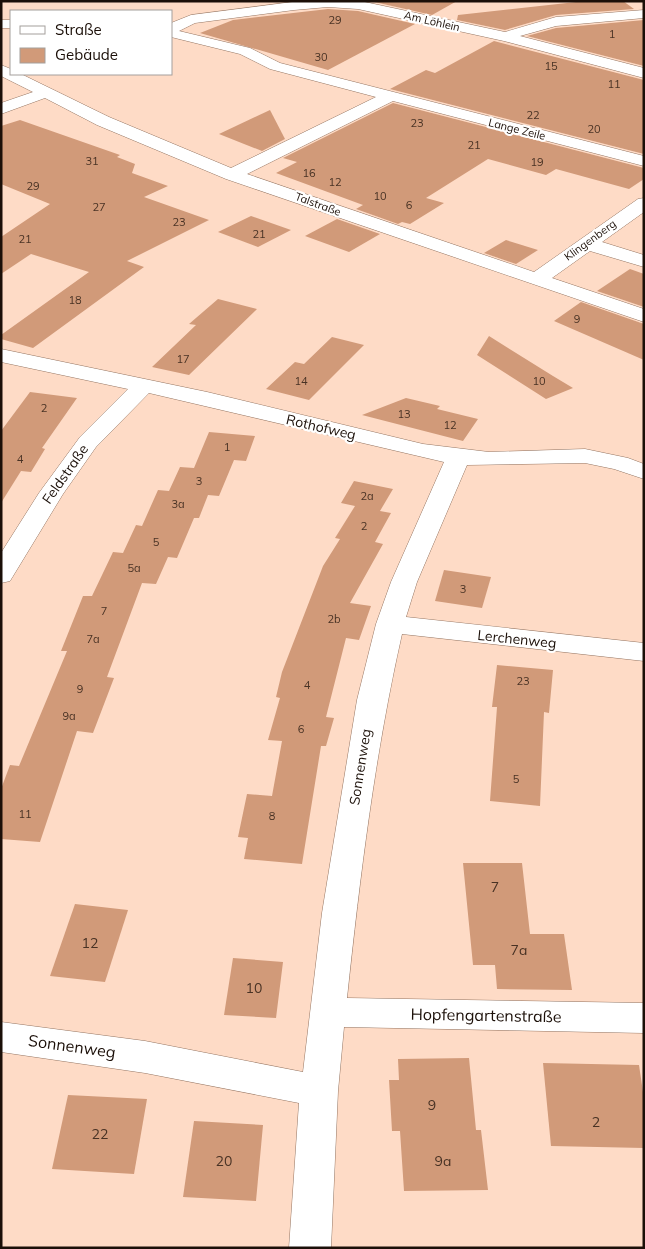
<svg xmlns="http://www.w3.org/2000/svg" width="645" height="1249" viewBox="0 0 645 1249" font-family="Mulish,sans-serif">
<rect width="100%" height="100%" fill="#fedbc6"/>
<g fill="#d19a79">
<polygon points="370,1 457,1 432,15"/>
<polygon points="585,1 623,1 634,9 556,15 505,30 457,20 458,15"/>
<polygon points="328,9 358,11 415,24 328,70 200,33 233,20"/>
<polygon points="644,20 644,66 527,36 556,28"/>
<polygon points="494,41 644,80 644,154 390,89 426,70 435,73"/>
<polygon points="393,103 644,168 644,179 629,189 556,169 546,175 488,159 426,198 444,203 410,224 402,222 398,224 356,209 363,205 276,173 297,162 283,158"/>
<polygon points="270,110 285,139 262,151 219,134"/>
<polygon points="20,120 120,155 117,157 135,164 132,173 168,186 144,197 209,220 127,261 144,267 33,348 1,339 1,335 89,272 31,254 1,274 1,237 50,204 1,184 1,126"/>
<polygon points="251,216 291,230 258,247 218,232"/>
<polygon points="337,219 380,234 349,252 305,236"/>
<polygon points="506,240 538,250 516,264 484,253"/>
<polygon points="630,269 644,274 644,307 597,291"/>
<polygon points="218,299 257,309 189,375 152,367 196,325 189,324"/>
<polygon points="581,302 644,324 644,360 554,321"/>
<polygon points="489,336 553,376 573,388 546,399 477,355"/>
<polygon points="332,337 364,345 309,400 266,389 295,362 304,364"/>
<polygon points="30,392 77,398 42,448 45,449 31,472 21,471 1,503 1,431"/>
<polygon points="406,398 440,406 437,409 478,419 463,441 362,415"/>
<polygon points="209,432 255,436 246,461 234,460 219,496 208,495 199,518 194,518 177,558 168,557 156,584 142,583 107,677 114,678 93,733 77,731 40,842 1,839 1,789 10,765 19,766 67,651 61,651 83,596 92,596 113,552 123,553 136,525 142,526 158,490 169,491 180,467 194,468"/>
<polygon points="354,481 393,489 380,511 391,513 375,542 383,544 350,603 371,606 359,640 346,638 326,717 334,718 326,746 321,746 302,864 244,859 248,838 238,837 247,794 272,796 282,741 268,740 280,698 276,697 282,672 323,566 340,539 335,538 355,506 341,503"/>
<polygon points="444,570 491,577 482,608 435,601"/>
<polygon points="497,665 553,670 549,713 544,712 540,806 490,801 497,707 492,707"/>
<polygon points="463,863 522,863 530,934 564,934 572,990 497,989 495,965 473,965"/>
<polygon points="75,904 128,910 105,982 50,976"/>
<polygon points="233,958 283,962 276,1018 224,1015"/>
<polygon points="469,1058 476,1130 481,1130 488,1190 404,1191 400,1131 392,1131 389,1080 399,1080 398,1059"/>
<polygon points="543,1063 639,1065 644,1099 644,1148 551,1146"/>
<polygon points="68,1095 147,1099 134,1174 52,1169"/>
<polygon points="194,1121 263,1125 256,1201 183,1197"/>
</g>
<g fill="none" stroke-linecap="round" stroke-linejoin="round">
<defs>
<g id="minor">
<polygon points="300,1 360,1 505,32 556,17 644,10 644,18 556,26 520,36 644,68 644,78 504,41 358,9 328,7 294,10 195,23 179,31 250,48 280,63 644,156 644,166 393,101 247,174 534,272 638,199 644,198 644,212 602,242 644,255 644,267 590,251 552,278 644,309 644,322 226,179 97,125 45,98 1,114 1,103 33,92 1,76 1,65 11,69 11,74 21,74 109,117 231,168 376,97 270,69 240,54 171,37 171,23 191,15"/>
<rect x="1" y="20" width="10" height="8"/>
<path d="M 1,349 L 207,392 L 423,444 L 489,452 L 585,449 L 628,458 L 644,464 L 644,479 L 614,469 L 585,463 L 467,465 L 417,582 L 406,617 L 644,643 L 644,661 L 402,634 C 375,753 360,876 347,998 L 644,1003 L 644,1033 L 344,1027 L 338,1091 L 331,1248 L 289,1248 L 299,1103 L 145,1073 L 1,1052 L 1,1022 L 145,1041 L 303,1072 L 322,913 L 357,700 L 376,624 L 391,582 L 444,462 L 149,393 L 96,447 L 63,494 L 10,581 L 1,583 L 1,553 L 39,493 L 80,437 L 128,389 L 1,362 Z"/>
</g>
</defs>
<use href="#minor" stroke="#957663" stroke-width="1"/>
<use href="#minor" fill="#fff" fill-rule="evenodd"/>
</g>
<g text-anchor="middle" stroke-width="4.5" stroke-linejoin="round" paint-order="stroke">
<g font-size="11" fill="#483224">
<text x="335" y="24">29</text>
<text x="612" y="38">1</text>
<text x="321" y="61">30</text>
<text x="551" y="70">15</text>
<text x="614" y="88">11</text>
<text x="533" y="119">22</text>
<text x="417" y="127">23</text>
<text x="594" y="133">20</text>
<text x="474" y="149">21</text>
<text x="92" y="165">31</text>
<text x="537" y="166">19</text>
<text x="309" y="177">16</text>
<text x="335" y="186">12</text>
<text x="33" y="190">29</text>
<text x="380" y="200">10</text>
<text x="409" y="209">6</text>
<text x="99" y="211">27</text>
<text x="179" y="226">23</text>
<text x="259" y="238">21</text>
<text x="25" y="243">21</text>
<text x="75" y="304">18</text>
<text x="577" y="323">9</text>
<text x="183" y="363">17</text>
<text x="301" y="385">14</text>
<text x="539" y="385">10</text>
<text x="44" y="412">2</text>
<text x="404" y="418">13</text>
<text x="450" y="429">12</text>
<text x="227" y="451">1</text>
<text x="20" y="463">4</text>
<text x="199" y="485">3</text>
<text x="367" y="500">2a</text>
<text x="178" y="508">3a</text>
<text x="364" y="530">2</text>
<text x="156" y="546">5</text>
<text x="134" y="572">5a</text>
<text x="463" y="593">3</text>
<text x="104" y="615">7</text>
<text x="334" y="623">2b</text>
<text x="93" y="643">7a</text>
<text x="523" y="685">23</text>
<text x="307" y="689">4</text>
<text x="80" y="693">9</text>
<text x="69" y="720">9a</text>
<text x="301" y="733">6</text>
<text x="516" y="783">5</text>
<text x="25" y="818">11</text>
<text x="272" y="820">8</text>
</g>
<g font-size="11" fill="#1b0f08" stroke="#fff">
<text transform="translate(432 21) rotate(13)" y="4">Am Löhlein</text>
<text transform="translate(517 129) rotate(14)" y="4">Lange Zeile</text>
<text transform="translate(318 204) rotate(20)" y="4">Talstraße</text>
<text transform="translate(590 240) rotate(-36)" y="4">Klingenberg</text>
</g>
<g font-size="14" fill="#1b0f08" stroke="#fff">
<text transform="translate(321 427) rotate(13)" y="5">Rothofweg</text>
<text transform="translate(65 474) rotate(-55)" y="5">Feldstraße</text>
<text transform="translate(517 639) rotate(6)" y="5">Lerchenweg</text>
<text transform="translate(360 767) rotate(-81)" y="5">Sonnenweg</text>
</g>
<g font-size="14" fill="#483224">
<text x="495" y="892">7</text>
<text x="90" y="948">12</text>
<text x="519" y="955">7a</text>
<text x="254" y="993">10</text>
<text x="432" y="1110">9</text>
<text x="596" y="1127">2</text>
<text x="100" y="1139">22</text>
<text x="224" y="1166">20</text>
<text x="443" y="1166">9a</text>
</g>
<g font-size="16" fill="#1b0f08" stroke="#fff">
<text transform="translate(486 1015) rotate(1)" y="6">Hopfengartenstraße</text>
<text transform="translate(72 1046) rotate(8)" y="6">Sonnenweg</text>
</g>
</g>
<rect width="645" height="1249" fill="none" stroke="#1b0f08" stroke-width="5"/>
<rect x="10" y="10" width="162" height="65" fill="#ffffff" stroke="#a49f9c"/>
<rect x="20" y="26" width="25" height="8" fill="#ffffff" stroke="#a49f9c"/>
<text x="55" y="35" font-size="15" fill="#1b0f08">Straße</text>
<rect x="20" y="48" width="25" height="15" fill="#d19a79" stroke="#a49f9c"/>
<text x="55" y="60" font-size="15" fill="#1b0f08">Gebäude</text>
</svg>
